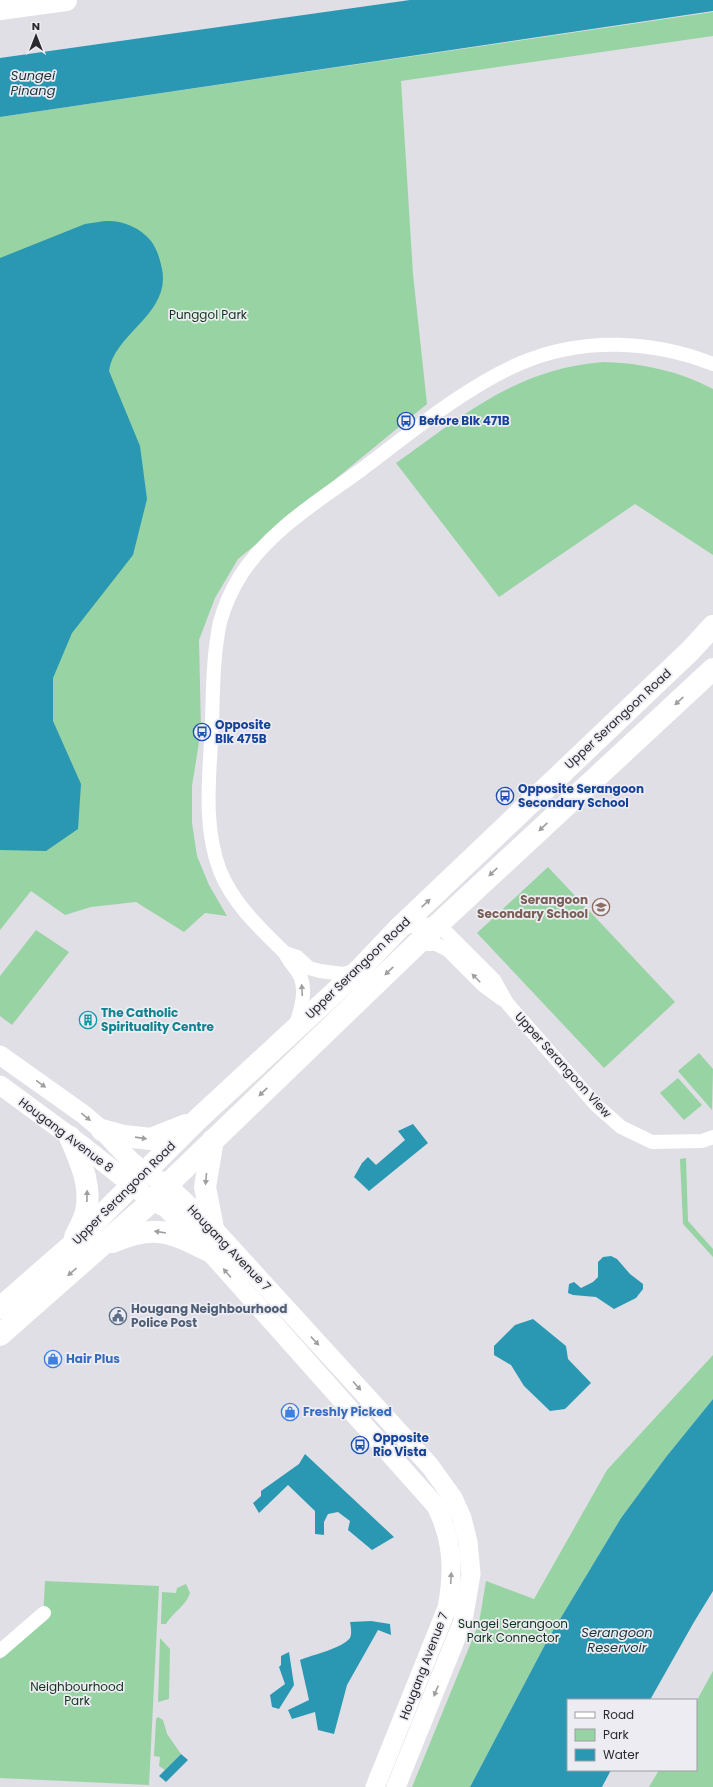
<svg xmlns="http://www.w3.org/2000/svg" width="713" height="1787" viewBox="0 0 713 1787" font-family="Poppins,sans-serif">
<rect width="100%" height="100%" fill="#e0dfe6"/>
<g fill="#98d3a3">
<polygon points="713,12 713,36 401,81 413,274 427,404 238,559 215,598 199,640 201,730 192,786 192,823 197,856 209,885 227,916 205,913 184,932 136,902 91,907 65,915 31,891 0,930 0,117"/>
<path d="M 603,362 C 642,363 679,371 713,389 L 713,555 L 635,504 L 499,597 L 396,463 C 464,415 516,369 603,362 Z"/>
<polygon points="548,867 675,1002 604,1068 477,933"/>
<polygon points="36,930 69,952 12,1025 0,1016 0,976"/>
<polygon points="699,1053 713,1069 712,1110 678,1071"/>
<polygon points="678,1078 702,1105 684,1120 660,1093"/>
<polygon points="686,1158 688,1221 713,1249 713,1257 683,1224 680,1159"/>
<polygon points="713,1355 713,1399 666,1457 621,1518 548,1639 470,1787 412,1787 479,1623 486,1581 534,1599 607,1470"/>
<polygon points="45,1581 159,1586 149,1785 0,1778 0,1659 43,1620"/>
<path d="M 186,1584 L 190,1593 C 186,1606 173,1612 166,1624 L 161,1624 L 162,1592 L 176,1593 L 177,1588 Z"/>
<polygon points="160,1638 170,1649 169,1699 158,1702"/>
<polygon points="713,1671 713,1787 649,1787 659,1770 696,1770 696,1702"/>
<polygon points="158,1717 163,1720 167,1734 181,1754 165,1770 159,1766 160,1757 154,1756 156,1719"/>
</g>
<g fill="#2a98b2">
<polygon points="410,0 713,0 713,11 0,117 0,58"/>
<path d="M 105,221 C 122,220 140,227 151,241 C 157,249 160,259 162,269 C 171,314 114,333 109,371 L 140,446 L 147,499 L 133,555 L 72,633 L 53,678 L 53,721 L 81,784 L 78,829 L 46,851 L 0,850 L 0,258 L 85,224 Z"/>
<polygon points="413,1124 428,1143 369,1191 354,1177 362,1163 368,1157 376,1165 405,1140 398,1131"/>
<polygon points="611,1256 617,1259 630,1274 643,1284 643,1289 636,1298 614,1309 596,1297 573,1295 568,1293 569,1284 574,1282 581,1288 593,1282 598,1277 598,1262 603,1257"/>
<polygon points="533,1319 566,1346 568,1359 591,1383 565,1409 550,1411 524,1386 511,1365 494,1355 494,1346 515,1325"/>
<polygon points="713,1399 713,1591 694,1622 650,1700 568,1700 568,1770 611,1770 602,1787 470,1787 548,1639 621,1518 666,1457"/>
<polygon points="305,1454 394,1537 372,1550 348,1530 350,1521 338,1512 328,1514 324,1522 324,1535 315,1534 315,1511 288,1485 259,1513 253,1503 261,1496 261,1491 299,1464"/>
<path d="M 371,1621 L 390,1624 L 391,1635 L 378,1630 L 347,1685 L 334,1734 L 318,1730 L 315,1712 L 292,1719 L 288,1710 L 309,1700 L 300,1660 C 312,1655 343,1648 350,1638 C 352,1634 351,1627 350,1622 Z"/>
<polygon points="289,1652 294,1685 279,1709 272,1707 270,1695 285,1684 279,1667 281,1665 281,1656"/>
<polygon points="181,1754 188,1760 166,1782 159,1776"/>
</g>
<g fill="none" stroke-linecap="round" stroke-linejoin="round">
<g stroke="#fff" stroke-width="14">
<polyline points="399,929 411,926 438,924 494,980 507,1003 596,1105 621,1127 652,1142 702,1141 713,1137"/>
<polyline points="417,944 436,944 448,950 483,985 502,999"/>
<polyline points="285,953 297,957 309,968 320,971 343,974 357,970"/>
<path d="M 295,1028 C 300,1012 308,990 299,974 C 295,967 289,962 285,953 C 260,928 234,905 220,871 C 202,824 210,772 212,723 C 213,690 213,655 220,622 C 224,608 231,591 239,578 C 267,532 318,501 361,470 C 408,435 466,386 521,363 C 582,337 652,340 713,364"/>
<polyline points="0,1651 44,1613"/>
</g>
<g stroke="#fff" stroke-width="19">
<polyline points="0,1055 83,1114 102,1130 131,1161 145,1172 167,1185 213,1228 430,1466 453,1498 462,1518 468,1542 471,1574 463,1621 396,1787"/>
<path d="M 0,1085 L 83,1146 L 152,1201 L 166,1208 L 209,1251 L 436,1506 C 453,1540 454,1571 447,1608 L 375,1787"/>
</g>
<g stroke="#fff" stroke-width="22">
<polyline points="0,9 66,0"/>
<polyline points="102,1130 124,1136 151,1139 186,1125"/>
<path d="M 70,1137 C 80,1161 92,1185 86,1212 C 84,1220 79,1229 75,1237"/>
<polyline points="213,1140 205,1187 213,1228"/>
<path d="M 112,1242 C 155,1224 169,1231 209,1251"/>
<polyline points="0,1308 71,1246 198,1119 360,969 397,930 690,651 713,626"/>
<polyline points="0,1335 152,1201 167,1185 417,944 713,669"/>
</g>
</g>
<defs><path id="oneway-solid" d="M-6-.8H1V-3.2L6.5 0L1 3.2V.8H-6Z"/></defs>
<g fill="#9f9fa0">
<use href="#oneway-solid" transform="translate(679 701) rotate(137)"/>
<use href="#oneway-solid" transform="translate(543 827) rotate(137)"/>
<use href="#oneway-solid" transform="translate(493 872) rotate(137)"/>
<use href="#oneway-solid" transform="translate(426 903) rotate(-43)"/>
<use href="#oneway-solid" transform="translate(389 971) rotate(136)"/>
<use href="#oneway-solid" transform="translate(476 978) rotate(-135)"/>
<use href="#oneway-solid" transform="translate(302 990) rotate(-93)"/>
<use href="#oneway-solid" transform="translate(41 1084) rotate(36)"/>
<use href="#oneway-solid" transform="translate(263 1092) rotate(136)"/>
<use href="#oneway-solid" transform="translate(86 1117) rotate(39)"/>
<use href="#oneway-solid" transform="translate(141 1138) rotate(8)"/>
<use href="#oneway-solid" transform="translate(206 1179) rotate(95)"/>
<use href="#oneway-solid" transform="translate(87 1196) rotate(-89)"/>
<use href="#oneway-solid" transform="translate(160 1232) rotate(-171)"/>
<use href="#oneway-solid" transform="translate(72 1272) rotate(139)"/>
<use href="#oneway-solid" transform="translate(227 1273) rotate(-131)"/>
<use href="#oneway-solid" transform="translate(315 1341) rotate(47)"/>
<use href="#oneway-solid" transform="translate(357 1386) rotate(48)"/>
<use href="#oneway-solid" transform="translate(451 1578) rotate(-87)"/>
<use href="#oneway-solid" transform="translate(436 1691) rotate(113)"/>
</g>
<defs>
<symbol id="bus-ring" viewBox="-11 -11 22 22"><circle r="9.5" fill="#edecf3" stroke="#1a4fb4" stroke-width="1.5"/><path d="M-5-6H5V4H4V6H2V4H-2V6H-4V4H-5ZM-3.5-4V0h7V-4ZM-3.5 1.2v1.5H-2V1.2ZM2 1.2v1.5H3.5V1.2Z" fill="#1a4fb4"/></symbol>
<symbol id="school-ring" viewBox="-11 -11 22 22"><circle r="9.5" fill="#edecf3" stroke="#8d6e63" stroke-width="1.5"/><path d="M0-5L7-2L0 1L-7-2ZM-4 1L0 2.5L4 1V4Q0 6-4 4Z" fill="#8d6e63"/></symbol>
<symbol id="building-ring" viewBox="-11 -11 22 22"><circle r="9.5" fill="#edecf3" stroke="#0f9aa8" stroke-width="1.5"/><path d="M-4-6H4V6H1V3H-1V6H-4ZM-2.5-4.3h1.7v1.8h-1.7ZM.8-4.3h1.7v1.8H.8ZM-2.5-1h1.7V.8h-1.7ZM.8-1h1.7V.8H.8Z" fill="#0f9aa8"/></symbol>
<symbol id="civic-ring" viewBox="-11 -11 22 22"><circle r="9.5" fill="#edecf3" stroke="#5c6f8a" stroke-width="1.5"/><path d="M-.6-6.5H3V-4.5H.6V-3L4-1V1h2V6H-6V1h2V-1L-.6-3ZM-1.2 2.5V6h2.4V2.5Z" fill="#5c6f8a"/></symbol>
<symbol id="shop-ring" viewBox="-11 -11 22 22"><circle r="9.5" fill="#edecf3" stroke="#3f7fe0" stroke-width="1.5"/><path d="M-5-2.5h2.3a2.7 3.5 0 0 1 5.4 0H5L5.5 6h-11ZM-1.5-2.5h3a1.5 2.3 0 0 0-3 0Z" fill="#3f7fe0"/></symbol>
</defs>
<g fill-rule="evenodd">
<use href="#bus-ring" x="396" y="411" width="20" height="20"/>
<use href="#bus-ring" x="192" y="722" width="20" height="20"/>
<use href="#bus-ring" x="495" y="786" width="20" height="20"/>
<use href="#school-ring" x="591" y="897" width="20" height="20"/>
<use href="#building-ring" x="78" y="1010" width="20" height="20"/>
<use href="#civic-ring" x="108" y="1306" width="20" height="20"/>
<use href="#shop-ring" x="43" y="1349" width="20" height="20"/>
<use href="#shop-ring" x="280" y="1402" width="20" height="20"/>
<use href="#bus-ring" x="350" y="1435" width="20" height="20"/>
</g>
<g text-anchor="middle" stroke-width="3.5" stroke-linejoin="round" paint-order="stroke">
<g font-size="12" fill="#0f3319" stroke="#edecf3">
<text x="208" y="319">Punggol Park</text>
<text x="513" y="1628">Sungei Serangoon<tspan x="513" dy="14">Park Connector</tspan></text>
<text x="77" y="1691">Neighbourhood<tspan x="77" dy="14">Park</tspan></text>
</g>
<g font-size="12" font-weight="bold" fill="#164399" stroke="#edecf3" text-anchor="start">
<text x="419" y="425">Before Blk 471B</text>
<text x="215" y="729">Opposite<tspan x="215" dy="14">Blk 475B</tspan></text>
<text x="518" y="793">Opposite Serangoon<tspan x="518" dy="14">Secondary School</tspan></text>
<text x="373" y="1442">Opposite<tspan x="373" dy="14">Rio Vista</tspan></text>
</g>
<g font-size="12" fill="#2a292c" stroke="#edecf3">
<text transform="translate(618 719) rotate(-43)" y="4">Upper Serangoon Road</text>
<text transform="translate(358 968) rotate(-44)" y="4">Upper Serangoon Road</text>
<text transform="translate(563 1065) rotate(48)" y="4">Upper Serangoon View</text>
<text transform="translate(66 1135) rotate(37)" y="4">Hougang Avenue 8</text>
<text transform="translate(124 1193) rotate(-45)" y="4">Upper Serangoon Road</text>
<text transform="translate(229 1248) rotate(46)" y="4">Hougang Avenue 7</text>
<text transform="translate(424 1666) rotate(-69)" y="4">Hougang Avenue 7</text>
</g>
<g font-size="12" font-weight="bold" fill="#785e54" stroke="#edecf3" text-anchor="end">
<text x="588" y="904">Serangoon<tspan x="588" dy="14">Secondary School</tspan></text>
</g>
<g font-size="12" font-weight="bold" fill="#0d838f" stroke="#edecf3" text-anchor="start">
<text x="101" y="1017">The Catholic<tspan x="101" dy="14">Spirituality Centre</tspan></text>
</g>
<g font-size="12" font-weight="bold" fill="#4e5e75" stroke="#edecf3" text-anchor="start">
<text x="131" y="1313">Hougang Neighbourhood<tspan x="131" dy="14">Police Post</tspan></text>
</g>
<g font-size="12" font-weight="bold" fill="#366cbe" stroke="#edecf3" text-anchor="start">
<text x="66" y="1363">Hair Plus</text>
<text x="303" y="1416">Freshly Picked</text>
</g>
<g font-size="13" font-style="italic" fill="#1e353c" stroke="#edecf3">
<text x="33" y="80">Sungei<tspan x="33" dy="15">Pinang</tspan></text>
<text x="617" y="1637">Serangoon<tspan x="617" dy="15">Reservoir</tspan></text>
</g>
</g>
<rect x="567" y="1699" width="130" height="72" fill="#edecf3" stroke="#9f9ea3"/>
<rect x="575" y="1712" width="20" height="6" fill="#ffffff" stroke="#9f9ea3"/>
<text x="603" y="1719" font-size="12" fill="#2a292c">Road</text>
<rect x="575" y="1729" width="20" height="12" fill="#98d3a3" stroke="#9f9ea3"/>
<text x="603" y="1739" font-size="12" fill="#2a292c">Park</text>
<rect x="575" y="1749" width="20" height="12" fill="#2a98b2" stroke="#9f9ea3"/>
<text x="603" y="1759" font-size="12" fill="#2a292c">Water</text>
<g transform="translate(36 36)" stroke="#edecf3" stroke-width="3" paint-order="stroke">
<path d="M0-3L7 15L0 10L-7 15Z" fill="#2a292c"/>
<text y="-6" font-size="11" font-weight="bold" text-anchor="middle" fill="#2a292c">N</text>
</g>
</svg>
